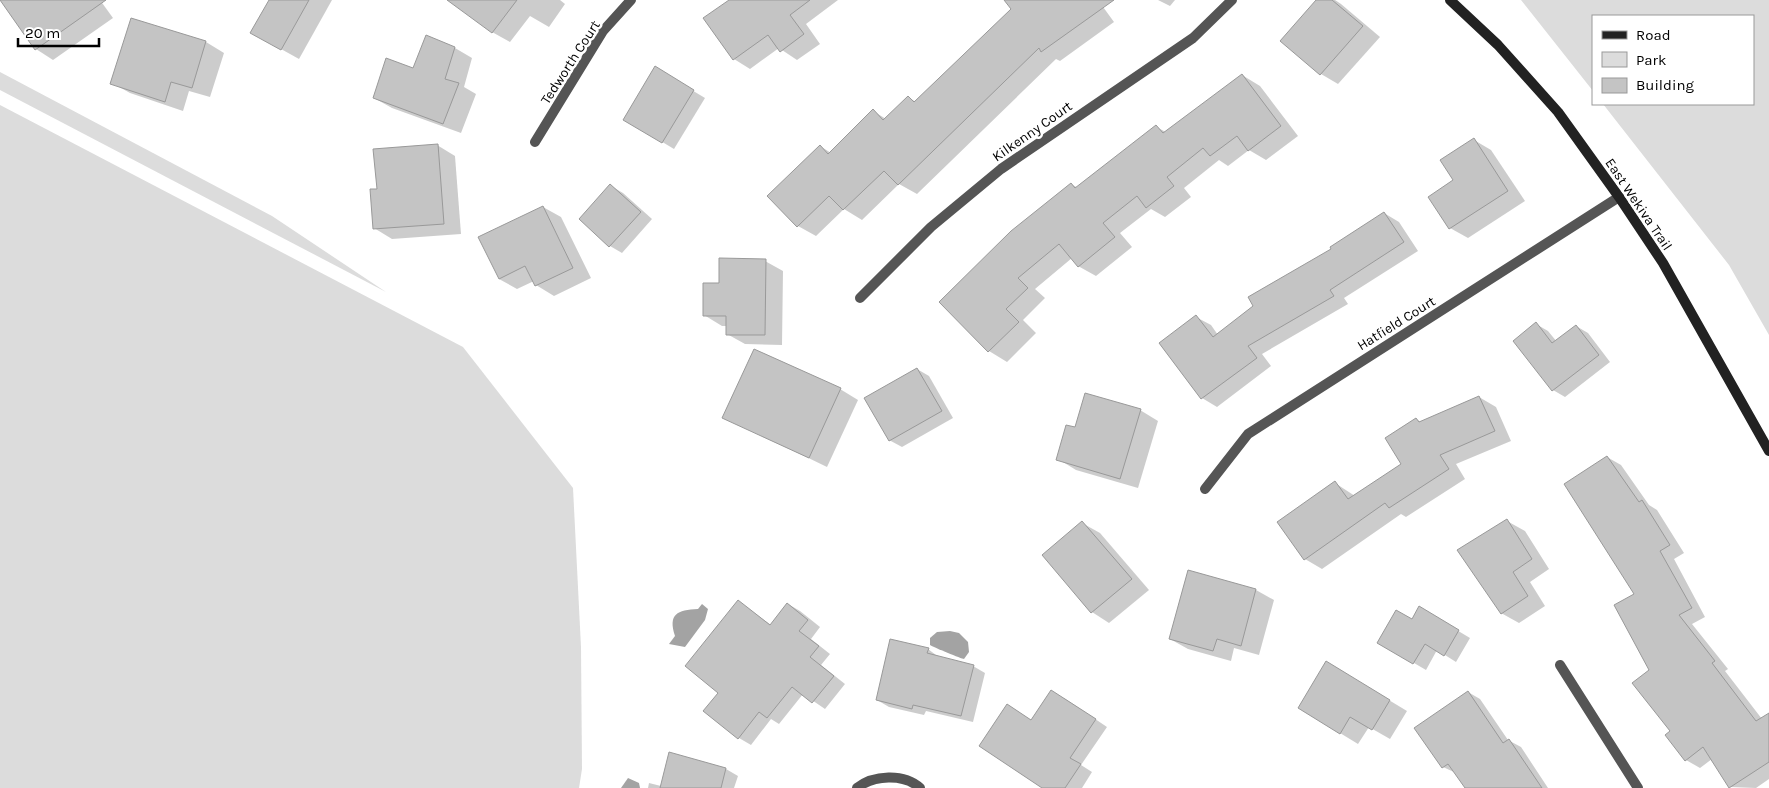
<svg xmlns="http://www.w3.org/2000/svg" width="1769" height="788" viewBox="0 0 1769 788" font-family="Karla,sans-serif">
<rect width="100%" height="100%" fill="#fff"/>
<g fill="#dcdcdc">
<polygon points="1521,0 1769,0 1769,335 1729,265 1603,104 1753,104 1753,16 1593,16 1593,91"/>
<polygon points="0,72 272,216 386,292 0,90"/>
<polygon points="0,105 463,347 573,488 581,647 582,769 579,788 0,788"/>
</g>
<g fill="#a3a3a3">
<path d="M 702,604 L 708,609 L 705,620 L 685,647 L 669,644 L 675,636 C 668,614 677,610 698,609 Z"/>
<path d="M 950,631 L 959,633 L 968,642 L 969,652 L 964,659 C 962,659 933,647 930,645 L 930,638 L 937,632 Z"/>
<polygon points="628,778 639,783 640,788 621,788"/>
</g>
<g fill="#0003">
<polygon points="1,0 100,0 113,18 53,60 36,49"/>
<polygon points="270,0 332,0 299,59 252,33"/>
<polygon points="467,0 560,0 565,4 549,27 530,16 510,42 492,32"/>
<polygon points="731,0 838,0 806,24 820,44 797,60 779,48 750,69 734,59"/>
<polygon points="1017,0 1098,0 1114,22 1060,61 1056,59 917,194 899,184 862,220 844,209 816,236 798,226 820,146 831,153 873,111 886,119 908,97 916,102 1012,9"/>
<polygon points="1158,0 1175,0 1170,6"/>
<polygon points="1318,0 1335,0 1341,4 1380,37 1338,84 1321,74"/>
<polygon points="132,19 206,42 224,53 210,97 189,91 183,111 130,93 112,83"/>
<polygon points="455,48 472,58 464,87 476,94 461,133 392,108 374,98 414,69"/>
<polygon points="655,68 705,98 674,149 624,119"/>
<polygon points="1242,75 1260,86 1298,136 1266,160 1249,150 1228,166 1219,160 1184,188 1191,197 1165,217 1151,209 1120,233 1132,247 1096,276 1078,266 1072,258 1035,289 1045,298 1023,320 1036,333 1007,362 989,351 940,302 1071,184 1078,188 1156,127 1166,132"/>
<polygon points="1474,140 1491,150 1525,201 1468,238 1450,228 1455,181"/>
<polygon points="437,145 455,156 461,234 392,239 374,228 378,190"/>
<polygon points="611,186 623,193 652,219 622,253 610,246 580,219"/>
<polygon points="543,207 561,217 591,278 554,296 536,285 534,281 517,289 499,279"/>
<polygon points="1384,213 1399,222 1418,251 1344,298 1348,304 1262,354 1271,366 1217,407 1202,398 1160,344 1196,317 1211,325 1218,335"/>
<polygon points="765,261 783,271 782,345 745,344 727,334 727,326 722,326 704,315 720,284"/>
<polygon points="1536,324 1548,331 1557,342 1576,326 1588,333 1610,362 1565,397 1553,390"/>
<polygon points="917,369 929,376 953,418 902,447 889,440"/>
<polygon points="840,389 858,400 827,467 724,417"/>
<polygon points="1479,397 1496,407 1511,441 1456,464 1465,479 1406,517 1401,514 1322,569 1305,559 1279,522 1335,483 1355,496 1403,464 1416,419 1421,422"/>
<polygon points="1140,410 1158,421 1138,488 1076,470 1058,459 1076,429"/>
<polygon points="1607,457 1621,465 1649,505 1657,510 1684,553 1674,559 1705,617 1692,624 1728,669 1725,671 1762,719 1769,715 1769,779 1756,788 1730,787 1712,759 1700,768 1686,760 1672,731 1651,670"/>
<polygon points="1507,521 1525,531 1549,569 1530,582 1545,606 1519,623 1501,613"/>
<polygon points="1082,523 1100,533 1149,590 1109,623 1092,612"/>
<polygon points="1188,571 1256,590 1274,600 1259,655 1234,648 1231,661 1188,649 1170,639"/>
<polygon points="739,602 771,625 788,604 800,611 820,627 811,639 830,654 821,665 845,684 825,709 803,694 779,724 771,719 751,745 739,738 719,692"/>
<polygon points="1420,608 1470,638 1456,662 1437,650 1426,670 1378,642 1412,621"/>
<polygon points="928,649 940,658 973,666 985,673 973,722 926,711 924,715 889,707 877,700"/>
<polygon points="1344,673 1407,711 1390,739 1369,727 1358,744 1299,708"/>
<polygon points="1468,692 1480,699 1508,740 1521,747 1548,788 1466,788 1456,773 1443,767"/>
<polygon points="1064,698 1107,727 1081,765 1092,772 1082,788 1045,788 1032,721"/>
<polygon points="726,769 738,776 734,788 648,788 649,783 661,786"/>
</g>
<g fill="#c4c4c4" stroke="#999">
<polygon points="0,0 106,0 35,50"/>
<polygon points="269,0 309,0 281,50 250,33"/>
<polygon points="447,0 517,0 492,33"/>
<polygon points="729,0 810,0 790,15 804,34 780,52 768,35 733,60 703,18"/>
<polygon points="1004,0 1114,0 1041,52 1039,48 898,185 884,171 843,210 829,196 797,227 767,196 820,145 828,154 873,109 883,120 908,96 914,102 1011,9"/>
<polygon points="1316,0 1332,0 1363,26 1320,75 1280,41"/>
<polygon points="131,18 206,41 192,88 171,82 165,102 110,84"/>
<polygon points="426,35 455,47 445,79 459,83 443,124 373,98 386,58 413,68"/>
<polygon points="655,66 694,90 662,143 623,120"/>
<polygon points="1242,74 1281,126 1248,151 1237,136 1210,156 1203,148 1167,177 1174,186 1146,208 1137,196 1103,223 1115,237 1078,267 1059,244 1018,278 1028,288 1006,309 1019,322 988,352 939,302 1011,231 1071,183 1075,188 1156,125 1163,133"/>
<polygon points="1474,138 1508,191 1449,229 1428,197 1453,180 1440,160"/>
<polygon points="438,144 444,224 373,229 370,189 377,189 373,149"/>
<polygon points="610,184 641,212 609,247 579,219"/>
<polygon points="543,206 573,268 535,286 525,266 499,279 478,237"/>
<polygon points="1384,212 1404,242 1330,290 1334,296 1248,346 1257,358 1201,399 1159,343 1196,315 1213,337 1253,306 1248,297 1331,249 1330,247"/>
<polygon points="719,258 766,259 765,335 726,335 726,316 703,316 703,283 719,283"/>
<polygon points="1536,322 1552,343 1576,325 1599,355 1552,391 1513,341"/>
<polygon points="754,349 841,388 809,458 722,418"/>
<polygon points="917,368 942,411 889,441 864,398"/>
<polygon points="1085,393 1141,409 1120,479 1056,460 1066,425 1075,427"/>
<polygon points="1479,396 1495,431 1440,455 1449,469 1389,508 1385,503 1304,560 1277,522 1335,481 1348,499 1401,464 1385,438 1416,418 1419,422"/>
<polygon points="1607,456 1639,502 1642,500 1670,545 1660,551 1692,608 1679,615 1715,661 1712,663 1756,721 1769,713 1769,762 1729,788 1703,747 1685,761 1665,735 1670,731 1632,683 1649,670 1614,605 1634,594 1564,484"/>
<polygon points="1507,519 1532,559 1513,572 1528,596 1501,614 1457,550"/>
<polygon points="1082,521 1132,579 1091,613 1042,555"/>
<polygon points="1188,570 1256,589 1241,646 1217,639 1213,651 1169,639"/>
<polygon points="738,600 770,625 787,603 808,620 799,631 819,646 810,657 834,676 812,703 792,687 767,718 759,712 738,739 703,711 718,693 685,666"/>
<polygon points="1419,606 1459,630 1444,656 1425,644 1413,664 1377,643 1396,610 1412,619"/>
<polygon points="890,639 929,648 927,653 974,665 961,716 913,705 912,709 876,700"/>
<polygon points="1326,661 1390,700 1372,730 1350,717 1340,734 1298,708"/>
<polygon points="1051,690 1096,719 1070,758 1081,764 1065,788 1042,788 979,746 1007,704 1031,720"/>
<polygon points="1468,691 1503,743 1509,739 1542,788 1465,788 1448,764 1442,768 1414,728"/>
<polygon points="669,752 726,768 721,788 660,788"/>
</g>
<g fill="none" stroke-linecap="round" stroke-linejoin="round">
<g stroke="#555" stroke-width="10">
<polyline points="535,142 603,31 631,0"/>
<polyline points="860,298 931,227 1001,169 1193,38 1232,0"/>
<polyline points="1205,489 1248,434 1619,197"/>
<polyline points="1560,665 1638,788"/>
<path d="M 857,788 C 873,775 904,773 920,788"/>
</g>
<polyline stroke="#222" stroke-width="10" points="1450,0 1498,45 1558,112 1619,197 1663,263 1769,451"/>
</g>
<g text-anchor="middle" stroke-width="5" stroke-linejoin="round" paint-order="stroke">
<g font-size="14" fill="#000" stroke="#fff">
<text transform="translate(570 62) rotate(-57)" y="5">Tedworth Court</text>
<text transform="translate(1032 131) rotate(-35)" y="5">Kilkenny Court</text>
<text transform="translate(1639 204) rotate(56)" y="5">East Wekiva Trail</text>
<text transform="translate(1396 323) rotate(-32)" y="5">Hatfield Court</text>
</g>
</g>
<rect x="1592" y="15" width="162" height="90" fill="#ffffff" stroke="#999999"/>
<rect x="1602" y="31" width="25" height="8" fill="#222222" stroke="#999999"/>
<text x="1636" y="40" font-size="15" fill="#000000">Road</text>
<rect x="1602" y="52" width="25" height="15" fill="#dcdcdc" stroke="#999999"/>
<text x="1636" y="65" font-size="15" fill="#000000">Park</text>
<rect x="1602" y="78" width="25" height="15" fill="#c4c4c4" stroke="#999999"/>
<text x="1636" y="90" font-size="15" fill="#000000">Building</text>
<path d="M18 38v8h81v-8" fill="none" stroke="#000000" stroke-width="2.5"/>
<text x="25" y="38" font-size="15" fill="#000000" stroke="#ffffff" stroke-width="4" paint-order="stroke">20 m</text>
</svg>
